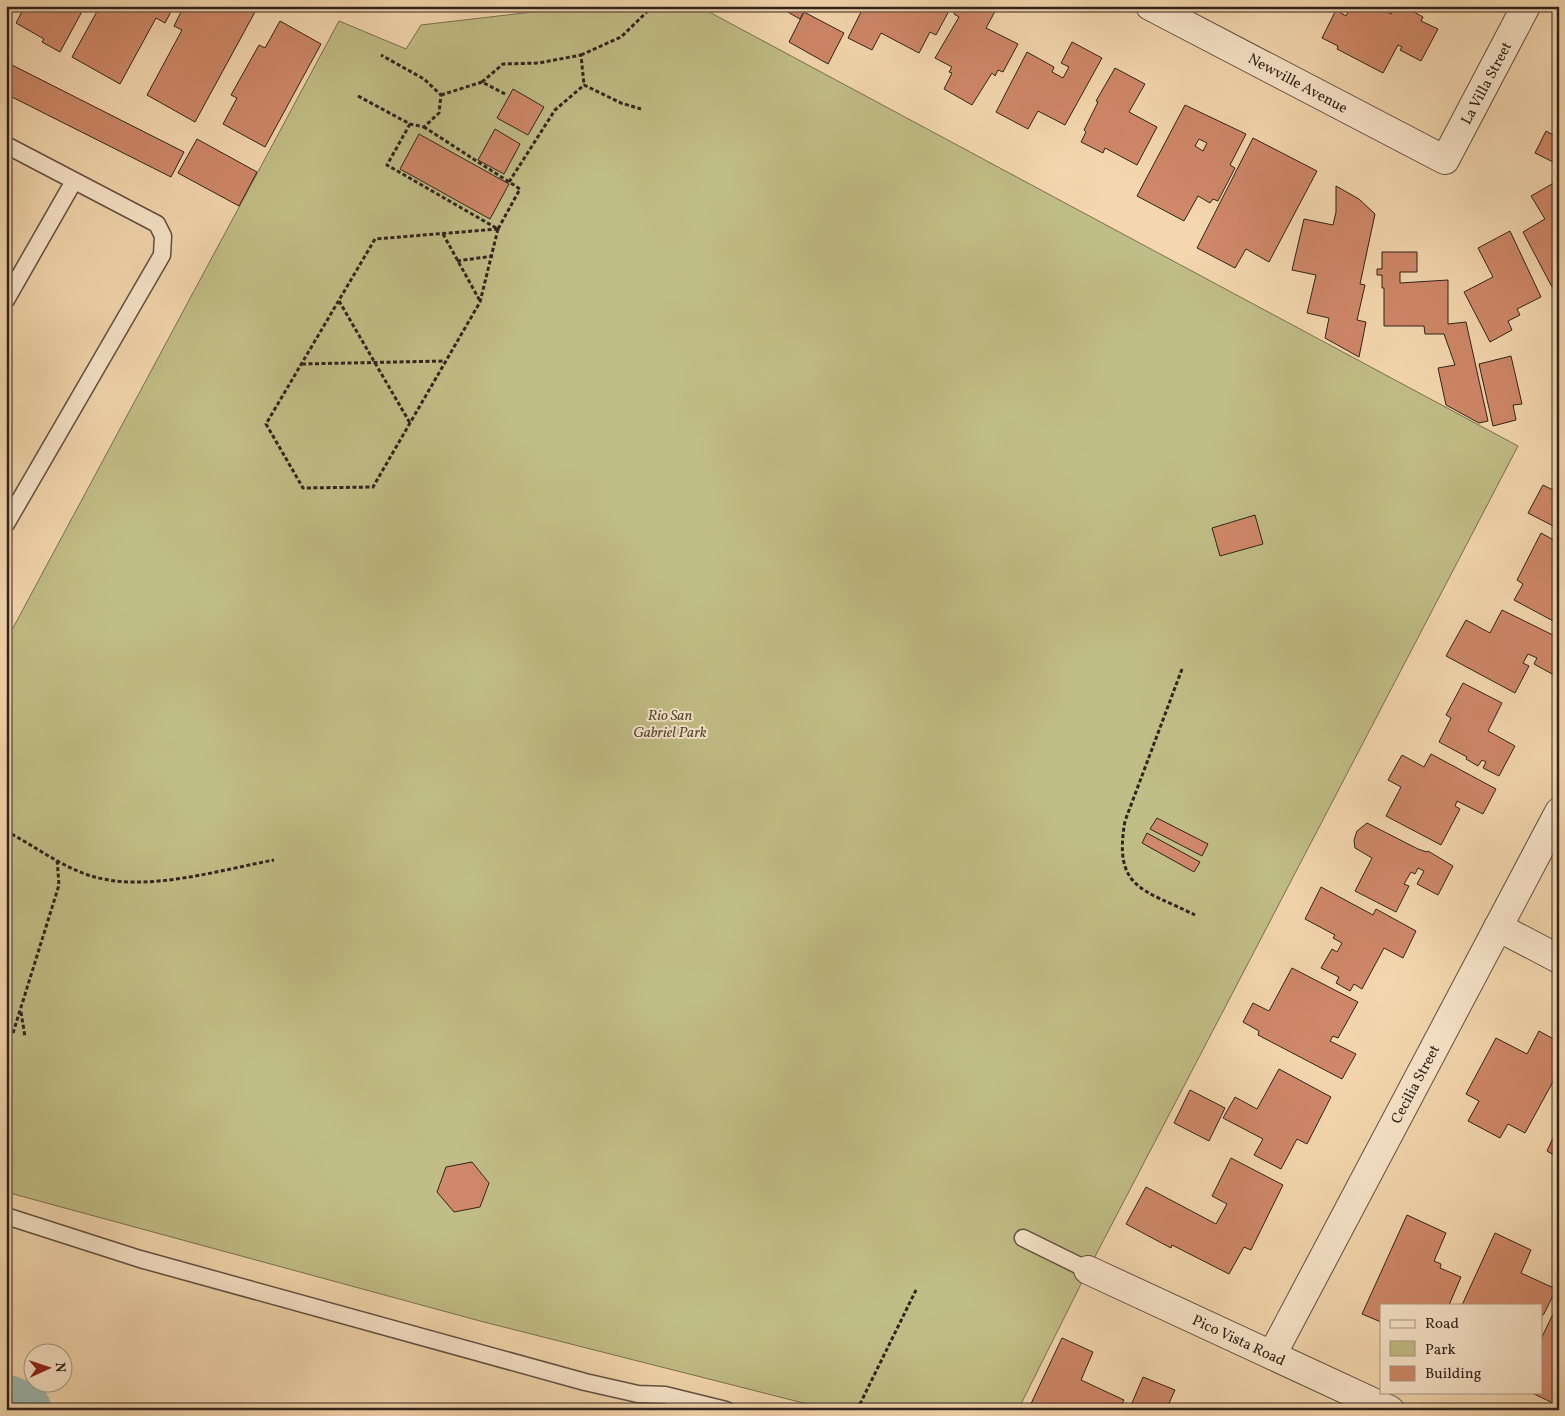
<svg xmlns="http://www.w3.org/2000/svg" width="1565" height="1416" viewBox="0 0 1565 1416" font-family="Vollkorn,serif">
<rect width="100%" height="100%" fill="#f4d7ae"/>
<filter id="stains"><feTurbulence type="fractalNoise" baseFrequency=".004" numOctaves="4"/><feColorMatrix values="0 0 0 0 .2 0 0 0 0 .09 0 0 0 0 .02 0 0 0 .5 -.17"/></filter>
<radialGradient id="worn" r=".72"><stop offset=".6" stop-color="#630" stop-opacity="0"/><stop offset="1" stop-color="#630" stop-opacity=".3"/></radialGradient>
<polygon fill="#c1bd86" stroke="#787052" points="584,6 698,6 1518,446 1088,1270 1018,1410 831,1410 480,1321 6,1192 6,641 339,21 406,49 421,25"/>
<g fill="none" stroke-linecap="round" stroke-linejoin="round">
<polyline stroke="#9cb8b0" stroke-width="59" points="6,1404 22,1410"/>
</g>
<g fill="#cf8869" stroke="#30231e" fill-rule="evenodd">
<polygon points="25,6 85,6 60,52 42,42 44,39 16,23"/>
<polygon points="100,6 174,6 165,23 156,18 120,84 72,57"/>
<polygon points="184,6 249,6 256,10 195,122 147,95 182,30 174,26"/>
<polygon points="777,6 807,6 800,19"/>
<polygon points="864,6 949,6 950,9 936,35 930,32 919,53 881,33 872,50 848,38"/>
<polygon points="958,6 998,6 986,28 1018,44 1003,72 998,70 995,76 992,73 972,105 944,89 952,73 949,72 952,67 935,58 959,17 954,14"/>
<polygon points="1351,6 1377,6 1391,14 1395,6 1403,6 1423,17 1421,21 1438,29 1421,61 1400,50 1402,47 1398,45 1383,73 1337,49 1338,46 1322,38 1336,10 1346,16"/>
<polygon points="804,12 844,33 828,64 789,42"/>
<polygon points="280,21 321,44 265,147 223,124 237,98 231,95 259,45 265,48"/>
<polygon points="1072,42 1102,58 1065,125 1038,111 1028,129 996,112 1027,52 1054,67 1052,72 1063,78 1069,67 1061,63"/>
<polygon points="6,62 184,152 171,177 6,94"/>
<polygon points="1115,68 1145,84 1129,112 1157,127 1137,165 1105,148 1103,153 1081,142 1086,132 1084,130 1098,102 1096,101"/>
<polygon points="513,89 544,107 528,135 497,118"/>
<path d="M 1185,105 L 1246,134 L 1230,165 L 1235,168 L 1218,201 L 1213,199 L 1210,203 L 1198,196 L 1184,221 L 1137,196 ZM 1199,139 L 1207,143 L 1203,151 L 1195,146 Z"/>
<polygon points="495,129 520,144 504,174 478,160"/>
<polygon points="1546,131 1559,138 1559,165 1535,153"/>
<polygon points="419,134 509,184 490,219 400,169"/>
<polygon points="1253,138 1317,171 1269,262 1246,249 1235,268 1197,248"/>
<polygon points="197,139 257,172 239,206 178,173"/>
<polygon points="1559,180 1559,283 1552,287 1523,232 1545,219 1531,196"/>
<polygon points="1336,186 1359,199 1375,214 1360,284 1365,285 1357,320 1366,322 1359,357 1325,338 1329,318 1307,313 1316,275 1292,270 1304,219 1333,225 1336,212"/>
<polygon points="1510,231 1541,297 1517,309 1520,315 1508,321 1512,330 1490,342 1464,292 1493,277 1478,248"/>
<polygon points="1382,252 1417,252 1417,272 1400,272 1400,283 1448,280 1448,324 1466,322 1488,421 1479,423 1446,405 1438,368 1455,365 1444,334 1425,334 1424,326 1384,326 1384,288 1382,288 1382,275 1377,275 1377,269 1382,269"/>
<polygon points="1511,356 1522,404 1513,405 1516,420 1493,426 1479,364"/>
<polygon points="1543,485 1559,493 1559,529 1528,513"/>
<polygon points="1255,515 1263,544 1220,556 1212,528"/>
<polygon points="1541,533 1559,543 1557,623 1514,600 1523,584 1517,580"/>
<polygon points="1502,610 1559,638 1559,667 1554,675 1534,664 1537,658 1528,654 1523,663 1529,666 1515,693 1446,656 1466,620 1490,633"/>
<polygon points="1463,683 1502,703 1488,731 1515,746 1499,776 1483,768 1486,762 1482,760 1478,766 1466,759 1467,757 1439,742 1451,718 1446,715"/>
<polygon points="1431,754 1496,789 1483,814 1457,801 1455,806 1460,809 1441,845 1386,816 1401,787 1388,780 1402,755 1424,767"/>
<polygon points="1157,818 1208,844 1202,856 1150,829"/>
<polygon points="1367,823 1418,849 1427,852 1428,851 1453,866 1438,895 1417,884 1424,871 1418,868 1415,874 1411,872 1404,884 1409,886 1396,912 1355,891 1372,858 1355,848 1354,840 1357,831"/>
<polygon points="1147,833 1200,862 1194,872 1142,843"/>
<polygon points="1321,887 1373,915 1376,909 1416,931 1403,958 1384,948 1362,989 1354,984 1350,991 1336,983 1339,977 1321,968 1332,949 1337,952 1342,943 1333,938 1335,935 1305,919"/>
<polygon points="1292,968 1358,1002 1338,1038 1333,1036 1330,1041 1356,1054 1342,1079 1258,1035 1259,1031 1243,1022 1253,1003 1269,1011"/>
<polygon points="1539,1031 1559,1042 1559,1079 1555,1078 1525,1133 1508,1124 1500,1138 1468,1121 1479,1101 1466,1094 1496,1038 1527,1054"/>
<polygon points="1279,1069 1331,1097 1307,1144 1297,1139 1281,1169 1254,1155 1263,1139 1223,1118 1235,1097 1257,1109"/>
<polygon points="1190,1090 1225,1108 1209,1141 1174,1123"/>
<polygon points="1559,1125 1559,1158 1547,1151"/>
<polygon points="1231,1158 1283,1185 1251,1250 1244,1247 1229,1274 1172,1245 1171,1248 1126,1224 1146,1187 1216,1224 1227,1204 1212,1196"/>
<polygon points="472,1162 489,1183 480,1207 454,1212 437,1192 446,1167"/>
<polygon points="1407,1215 1446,1233 1434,1261 1441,1264 1440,1268 1461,1277 1449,1305 1381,1305 1381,1322 1362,1314"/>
<polygon points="1495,1233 1531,1250 1521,1273 1556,1289 1544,1314 1541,1316 1541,1305 1462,1305"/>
<polygon points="1553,1314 1559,1316 1559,1406 1530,1392 1541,1392 1541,1339"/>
<polygon points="1062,1338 1093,1352 1081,1380 1124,1400 1119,1410 1028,1410"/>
<polygon points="1143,1377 1175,1390 1166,1410 1129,1410"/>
</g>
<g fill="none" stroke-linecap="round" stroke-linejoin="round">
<defs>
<g id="service">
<polyline points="6,145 157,224 163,236 162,255 6,524"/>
<polyline points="6,300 74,181"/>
<polyline points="6,1216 140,1259 585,1382 638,1394 665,1395 726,1410"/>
<polyline points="1023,1238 1088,1270"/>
</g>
<g id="minor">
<polyline points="1150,6 1445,160 1526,6"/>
<polyline points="1498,927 1559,959"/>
<polyline points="1088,1270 1390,1410"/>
</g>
<polyline id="tertiary" points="1272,1355 1559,812"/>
</defs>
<use href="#service" stroke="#615042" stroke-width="19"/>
<use href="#minor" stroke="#615042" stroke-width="30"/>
<use href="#tertiary" stroke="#615042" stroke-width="30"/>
<g stroke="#30231e" stroke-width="3" stroke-dasharray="4 2.5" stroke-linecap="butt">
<polyline points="581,55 621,37 653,6"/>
<polyline points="482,82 503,64 539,63 581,55 584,85"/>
<polyline points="441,95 482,82 505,94"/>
<polyline points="358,96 410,124 424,127 439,113 441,95 424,79 381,55"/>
<polyline points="410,124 387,165 498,229 520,189 424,127"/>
<polyline points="509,182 555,110 584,85 621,103 641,109"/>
<polygon points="498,229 480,302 373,487 303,488 266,424 375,239"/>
<polyline points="443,234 480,301"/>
<polyline points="457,261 493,256"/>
<polyline points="339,301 410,423"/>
<polyline points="302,364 445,361"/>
<path d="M 1182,669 L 1125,821 C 1113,889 1143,889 1195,915"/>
<path d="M 6,831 C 35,846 64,869 95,877 C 148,892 220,870 274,860"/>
<polyline points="21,1012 25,1037"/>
<polyline points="13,1033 59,885 57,859"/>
<polyline points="857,1410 916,1290"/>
</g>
<use href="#service" stroke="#f8e5ca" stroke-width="16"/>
<use href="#minor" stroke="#f8e5ca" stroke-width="28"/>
<use href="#tertiary" stroke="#f8e5ca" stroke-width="28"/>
</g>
<g text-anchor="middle" stroke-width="4" stroke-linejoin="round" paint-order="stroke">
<g font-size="15" fill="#30231e" stroke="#f8e5ca">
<text transform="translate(1298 83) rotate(28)" y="5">Newville Avenue</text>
<text transform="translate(1486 83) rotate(-62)" y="5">La Villa Street</text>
<text transform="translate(1415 1084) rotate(-62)" y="5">Cecilia Street</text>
<text transform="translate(1239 1340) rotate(25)" y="5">Pico Vista Road</text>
</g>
<g font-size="15" font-style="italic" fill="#544a38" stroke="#f8e5ca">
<text x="670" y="720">Rio San<tspan x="670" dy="17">Gabriel Park</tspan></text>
</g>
</g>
<rect width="1565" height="1416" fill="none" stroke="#f4d7ae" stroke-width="25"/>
<rect x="8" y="8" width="1550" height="1401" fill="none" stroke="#30231e" stroke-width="2.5"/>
<rect x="12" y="12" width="1540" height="1391" fill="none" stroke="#30231e"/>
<rect x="1380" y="1304" width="162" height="90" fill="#f8e5ca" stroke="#a89785"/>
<rect x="1390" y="1320" width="25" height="8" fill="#f8e5ca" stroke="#a89785"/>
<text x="1425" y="1328" font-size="15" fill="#30231e">Road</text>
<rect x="1390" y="1341" width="25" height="15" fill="#c1bd86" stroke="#a89785"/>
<text x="1425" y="1354" font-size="15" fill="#30231e">Park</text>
<rect x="1390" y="1366" width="25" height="15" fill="#cf8869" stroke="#a89785"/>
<text x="1425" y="1378" font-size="15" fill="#30231e">Building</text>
<g transform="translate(48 1368) rotate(87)"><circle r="24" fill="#f8e5ca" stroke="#a89785"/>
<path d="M0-4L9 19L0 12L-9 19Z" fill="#8f2418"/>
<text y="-8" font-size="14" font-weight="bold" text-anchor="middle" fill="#30231e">N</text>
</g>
<rect width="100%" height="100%" filter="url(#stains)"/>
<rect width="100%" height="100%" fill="url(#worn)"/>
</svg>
